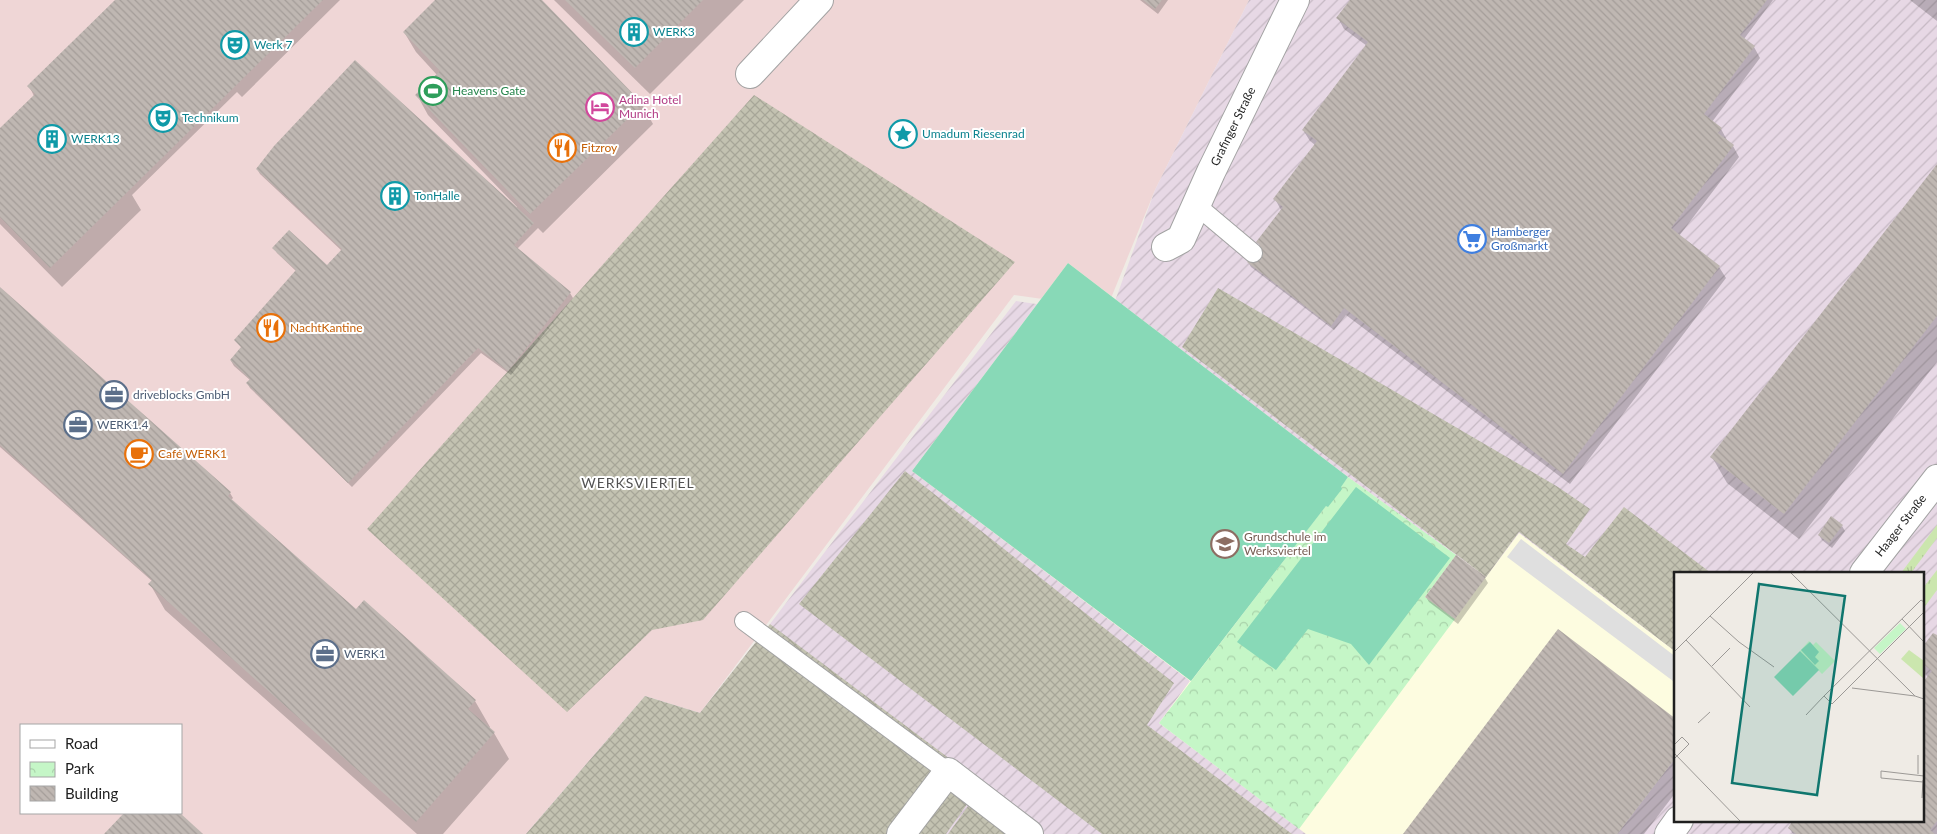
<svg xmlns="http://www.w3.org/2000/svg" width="1937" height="834" viewBox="0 0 1937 834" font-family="Lato,sans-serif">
<defs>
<pattern id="industrial-furrows" width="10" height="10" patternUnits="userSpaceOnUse" patternTransform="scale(1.25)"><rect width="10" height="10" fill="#e7d8e5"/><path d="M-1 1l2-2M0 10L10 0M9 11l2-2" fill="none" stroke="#c6b9c4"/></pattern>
<pattern id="construction-cross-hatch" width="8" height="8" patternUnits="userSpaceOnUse" patternTransform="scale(1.25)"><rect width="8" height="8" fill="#c3c2b1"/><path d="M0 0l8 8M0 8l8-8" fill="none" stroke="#a7a698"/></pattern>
<pattern id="grass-tufts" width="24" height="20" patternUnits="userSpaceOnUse" patternTransform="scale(1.25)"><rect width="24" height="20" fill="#cbe6ae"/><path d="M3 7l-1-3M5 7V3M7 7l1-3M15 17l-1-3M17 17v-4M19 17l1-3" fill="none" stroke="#aec595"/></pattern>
<pattern id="park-crowns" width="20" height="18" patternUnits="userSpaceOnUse" patternTransform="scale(1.25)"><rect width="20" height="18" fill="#c5f6c7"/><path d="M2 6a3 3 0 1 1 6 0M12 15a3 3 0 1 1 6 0" fill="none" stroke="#a9d2aa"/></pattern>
<pattern id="building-back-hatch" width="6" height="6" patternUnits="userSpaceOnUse" patternTransform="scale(1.25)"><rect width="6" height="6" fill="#bfb7b2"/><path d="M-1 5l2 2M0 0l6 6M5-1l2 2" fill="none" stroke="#a49d99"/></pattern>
</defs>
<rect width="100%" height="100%" fill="#efebe5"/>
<path fill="#efd6d6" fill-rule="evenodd" d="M 0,0 L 1249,0 L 1155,190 L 1107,308 L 1014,295 L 700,713 L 645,696 L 526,834 L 0,834 ZM 21,725 L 181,725 L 181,813 L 21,813 Z"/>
<path fill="url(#industrial-furrows)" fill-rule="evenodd" d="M 1249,0 L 1937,0 L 1937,834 L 526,834 L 645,696 L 700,713 L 770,624 L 1016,301 L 1110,315 L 1155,190 ZM 1676,573 L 1923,573 L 1923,820 L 1676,820 Z"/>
<polygon fill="#fdfce0" points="1068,263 1348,477 1486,577 1519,533 1676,652 1676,757 1617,834 1306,834 1159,723 1190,681 912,471"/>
<g fill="url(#construction-cross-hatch)">
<polygon points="754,95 1015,262 703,620 652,630 567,712 367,529"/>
<polygon points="1218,288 1558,487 1590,509 1566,544 1585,557 1624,507 1711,573 1676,573 1676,652 1519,532 1486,577 1182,347"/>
<polygon points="905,471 1174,683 1147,725 1292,834 1102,834 799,604"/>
<polygon points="770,624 982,783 946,834 526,834 645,696 700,713"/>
<polygon points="971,802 1014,834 948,834"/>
</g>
<g fill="url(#grass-tufts)">
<polygon points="1937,525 1937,538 1911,573 1901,573"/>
<polygon points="1937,570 1937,590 1923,609 1923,588"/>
</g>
<polygon fill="url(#park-crowns)" points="1348,477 1456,555 1425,597 1455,619 1299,829 1159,723"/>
<g fill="#88d9b7">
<polygon points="1068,263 1348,477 1341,487 1342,489 1328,507 1326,506 1191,681 912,471"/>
<polygon points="1356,487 1450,558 1369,665 1351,644 1308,629 1276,670 1237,642"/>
</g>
<polygon fill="#dfdfdf" points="1521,539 1676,657 1676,677 1673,681 1507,557"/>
<g fill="#0003">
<polygon points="116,0 340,0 242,97 237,92 132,195 141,210 62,287 0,224 0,129 34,96 29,86"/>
<polygon points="437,0 540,0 642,104 653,124 543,233 538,228 517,249 570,293 573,298 511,375 481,353 352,487 250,388 247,383 250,380 234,366 231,361 242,348 235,340 297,272 277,253 274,248 327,266 342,251 260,174 257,169 516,208 517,207 428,115 417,95 437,75 416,52 404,32"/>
<polygon points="554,0 744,0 650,94"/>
<polygon points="1140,0 1168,0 1158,14"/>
<polygon points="1352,0 1773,0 1744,39 1754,47 1760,58 1712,122 1721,129 1727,140 1726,141 1733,146 1739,157 1679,236 1719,267 1726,278 1570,484 1346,315 1334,330 1251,267 1248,262 1260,246 1258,242 1281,210 1275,199 1315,145 1310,141 1303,130 1367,46 1344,29 1338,18"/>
<polygon points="1910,0 1937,0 1937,21"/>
<polygon points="1937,166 1937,362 1799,539 1727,483 1712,457"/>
<polygon points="0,289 230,493 233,498 231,500 356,611 364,602 475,701 490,727 489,729 494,733 509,759 443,834 417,834 165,610 150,584 152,581 0,447"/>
<polygon points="1842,526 1845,531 1832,548 1822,540 1819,535"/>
<polygon points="1485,578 1488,583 1458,624 1429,602 1426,597"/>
<polygon points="1937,637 1937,834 1793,834 1789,828 1923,820 1928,678 1923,670 1923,648"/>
<polygon points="1676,721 1676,792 1644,834 1404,834"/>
<polygon points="125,813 178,813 201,834 106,834"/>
</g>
<g fill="url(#building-back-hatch)">
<polygon points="115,0 323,0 50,268 0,217 0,128 35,94 27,86"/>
<polygon points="435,0 542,0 643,104 530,214 415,95 440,71 403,32"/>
<polygon points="565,0 703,0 635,68"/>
<polygon points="1143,0 1162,0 1155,9"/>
<polygon points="1350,0 1767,0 1740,35 1755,46 1704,114 1722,128 1718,133 1734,145 1671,228 1720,266 1563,474 1344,308 1331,326 1247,262 1260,245 1256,242 1283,207 1273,199 1317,141 1302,130 1368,42 1336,18"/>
<polygon points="355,60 534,223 514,245 571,292 508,371 478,348 348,483 246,383 250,379 230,360 241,347 234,340 296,270 272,248 289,230 327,265 342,249 256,169 274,146"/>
<polygon points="1937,164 1937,316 1784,514 1710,457"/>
<polygon points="0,287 231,492 228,496 356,609 364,600 476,700 468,709 495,732 416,822 148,584 152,580 0,445"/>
<polygon points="1831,516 1843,525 1829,543 1818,535"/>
<polygon points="1456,555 1486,577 1455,619 1425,597"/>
<polygon points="1558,629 1676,719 1676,757 1617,834 1403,834"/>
<polygon points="1933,633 1937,635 1937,821 1930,830 1935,834 1796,834 1788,828 1793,820 1923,820 1923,682 1932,671 1923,664 1923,646"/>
<polygon points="124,813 180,813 203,834 104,834"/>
</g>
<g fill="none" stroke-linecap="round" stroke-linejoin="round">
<defs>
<g id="service">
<polyline points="1196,205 1253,253"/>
<polyline points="744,621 948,772"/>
</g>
<g id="minor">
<polyline points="750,74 819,0"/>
<path id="s1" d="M 1166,247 L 1181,239 L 1211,172 L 1295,0"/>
<path id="s2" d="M 1864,573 L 1937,479"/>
<polyline points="901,834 948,772 1029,834"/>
<polyline points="1669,834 1679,820"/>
</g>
</defs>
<use href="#service" stroke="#a3a3a3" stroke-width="20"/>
<use href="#minor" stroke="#a3a3a3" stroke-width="30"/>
<use href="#service" stroke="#fff" stroke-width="18"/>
<use href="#minor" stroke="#fff" stroke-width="28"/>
</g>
<defs>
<symbol id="building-ring" viewBox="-11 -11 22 22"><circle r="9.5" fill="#fff" stroke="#0f9aa8" stroke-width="1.5"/><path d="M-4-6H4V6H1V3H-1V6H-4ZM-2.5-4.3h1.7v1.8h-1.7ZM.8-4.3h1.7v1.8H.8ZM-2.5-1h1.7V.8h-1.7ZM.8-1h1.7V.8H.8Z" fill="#0f9aa8"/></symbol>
<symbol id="theatre-ring" viewBox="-11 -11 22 22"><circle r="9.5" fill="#fff" stroke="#0f9aa8" stroke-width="1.5"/><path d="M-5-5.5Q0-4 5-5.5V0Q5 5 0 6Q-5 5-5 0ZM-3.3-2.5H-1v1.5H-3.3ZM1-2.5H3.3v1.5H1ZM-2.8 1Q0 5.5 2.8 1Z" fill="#0f9aa8"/></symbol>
<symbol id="stadium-ring" viewBox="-11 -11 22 22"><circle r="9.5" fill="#fff" stroke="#2e9e5b" stroke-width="1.5"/><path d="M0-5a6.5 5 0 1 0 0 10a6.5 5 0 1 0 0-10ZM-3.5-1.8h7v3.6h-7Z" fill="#2e9e5b"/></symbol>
<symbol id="hotel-ring" viewBox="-11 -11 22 22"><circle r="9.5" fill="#fff" stroke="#d1479c" stroke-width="1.5"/><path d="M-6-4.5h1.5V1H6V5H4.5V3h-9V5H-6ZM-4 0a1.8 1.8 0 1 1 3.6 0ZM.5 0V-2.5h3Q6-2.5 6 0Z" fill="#d1479c"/></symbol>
<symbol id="sight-ring" viewBox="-11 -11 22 22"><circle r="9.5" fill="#fff" stroke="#0f9aa8" stroke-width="1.5"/><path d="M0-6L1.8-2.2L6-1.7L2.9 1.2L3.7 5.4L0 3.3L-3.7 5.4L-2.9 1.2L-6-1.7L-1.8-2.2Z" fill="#0f9aa8"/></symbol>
<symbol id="restaurant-ring" viewBox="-11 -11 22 22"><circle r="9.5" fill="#fff" stroke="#e8710a" stroke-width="1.5"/><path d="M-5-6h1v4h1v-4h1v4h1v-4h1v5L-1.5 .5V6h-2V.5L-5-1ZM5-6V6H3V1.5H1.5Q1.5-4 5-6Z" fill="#e8710a"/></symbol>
<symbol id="supermarket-ring" viewBox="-11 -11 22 22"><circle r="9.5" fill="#fff" stroke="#3f7fe0" stroke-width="1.5"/><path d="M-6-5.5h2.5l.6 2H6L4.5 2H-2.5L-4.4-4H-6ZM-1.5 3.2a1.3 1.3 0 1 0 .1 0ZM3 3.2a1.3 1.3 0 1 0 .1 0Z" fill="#3f7fe0"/></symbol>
<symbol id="office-ring" viewBox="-11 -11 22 22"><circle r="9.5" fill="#fff" stroke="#5c6f8a" stroke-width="1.5"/><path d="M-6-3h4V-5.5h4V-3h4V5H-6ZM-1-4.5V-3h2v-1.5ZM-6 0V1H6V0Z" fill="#5c6f8a"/></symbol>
<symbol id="cafe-ring" viewBox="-11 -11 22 22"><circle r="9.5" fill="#fff" stroke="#e8710a" stroke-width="1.5"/><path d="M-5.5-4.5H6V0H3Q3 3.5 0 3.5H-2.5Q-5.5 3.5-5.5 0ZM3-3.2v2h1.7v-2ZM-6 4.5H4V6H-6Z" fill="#e8710a"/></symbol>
<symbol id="school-ring" viewBox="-11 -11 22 22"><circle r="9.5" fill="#fff" stroke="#8d6e63" stroke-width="1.5"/><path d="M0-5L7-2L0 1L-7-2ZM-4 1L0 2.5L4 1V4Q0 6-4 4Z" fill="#8d6e63"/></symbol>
</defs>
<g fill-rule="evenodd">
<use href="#building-ring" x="618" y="16" width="32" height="32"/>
<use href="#theatre-ring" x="219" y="29" width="32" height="32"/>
<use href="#stadium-ring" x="417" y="75" width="32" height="32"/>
<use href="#hotel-ring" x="584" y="91" width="32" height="32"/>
<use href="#theatre-ring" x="147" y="102" width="32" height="32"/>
<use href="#sight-ring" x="887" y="118" width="32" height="32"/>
<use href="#building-ring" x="36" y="123" width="32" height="32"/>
<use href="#restaurant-ring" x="546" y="132" width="32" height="32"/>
<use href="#building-ring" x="379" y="180" width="32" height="32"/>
<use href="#supermarket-ring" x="1456" y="223" width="32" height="32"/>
<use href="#restaurant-ring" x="255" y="312" width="32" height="32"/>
<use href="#office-ring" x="98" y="379" width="32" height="32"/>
<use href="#office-ring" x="62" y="409" width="32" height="32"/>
<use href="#cafe-ring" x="123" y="438" width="32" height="32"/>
<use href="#school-ring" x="1209" y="528" width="32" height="32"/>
<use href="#office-ring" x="309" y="638" width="32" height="32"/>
</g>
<g text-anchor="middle" stroke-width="4" stroke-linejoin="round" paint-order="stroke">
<g font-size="12" fill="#0d838f" stroke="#fff" text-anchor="start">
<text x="653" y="36">WERK3</text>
<text x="254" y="49">Werk 7</text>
<text x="182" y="122">Technikum</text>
<text x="922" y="138">Umadum Riesenrad</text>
<text x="71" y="143">WERK13</text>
<text x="414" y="200">TonHalle</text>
</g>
<g font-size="12" fill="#27864d" stroke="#fff" text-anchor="start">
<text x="452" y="95">Heavens Gate</text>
</g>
<g font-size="12" fill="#b23c85" stroke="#fff" text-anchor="start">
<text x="619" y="104">Adina Hotel<tspan x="619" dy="14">Munich</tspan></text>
</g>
<g font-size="12" fill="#1f1f1f" stroke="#fff">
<text dy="4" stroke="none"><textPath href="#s1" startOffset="141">Grafinger Straße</textPath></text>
<text dy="4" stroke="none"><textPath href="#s2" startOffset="60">Haager Straße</textPath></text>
</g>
<g font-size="12" fill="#c56008" stroke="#fff" text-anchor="start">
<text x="581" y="152">Fitzroy</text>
<text x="290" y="332">NachtKantine</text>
<text x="158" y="458">Café WERK1</text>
</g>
<g font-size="12" fill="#366cbe" stroke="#fff" text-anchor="start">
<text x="1491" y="236">Hamberger<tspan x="1491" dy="14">Großmarkt</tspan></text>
</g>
<g font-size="12" fill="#4e5e75" stroke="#fff" text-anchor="start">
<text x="133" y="399">driveblocks GmbH</text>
<text x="97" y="429">WERK1.4</text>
<text x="344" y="658">WERK1</text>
</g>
<g font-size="12" fill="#785e54" stroke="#fff" text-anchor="start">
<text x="1244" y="541">Grundschule im<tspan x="1244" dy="14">Werksviertel</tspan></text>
</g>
<g font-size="14" letter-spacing="1" fill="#525252" stroke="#fff">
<text x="638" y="488">WERKSVIERTEL</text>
</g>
</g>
<g transform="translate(1674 572)">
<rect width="250" height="250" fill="#efebe5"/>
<path d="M 235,78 L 250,89 L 249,106 L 227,87 Z" fill="#cbe6ae"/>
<path d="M 226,51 L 232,57 L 206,82 L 200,76 ZM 135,69 L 139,73 L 142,70 L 161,89 L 148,102 L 126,79 Z" fill="#c5f6c7"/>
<path d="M 136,70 L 145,80 L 141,85 L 145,89 L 141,93 L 127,78 ZM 126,79 L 145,98 L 119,124 L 100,105 Z" fill="#88d9b7"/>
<path fill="none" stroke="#9c9996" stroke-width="1" d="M 116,0 L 241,124 L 250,127M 250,30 L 247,28 L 150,124 L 158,132 L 250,40M 36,44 L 65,70 L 100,95M 228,47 L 250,70M 12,68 L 76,135M 0,80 L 80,0M 38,94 L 56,76M 178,116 L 241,124M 132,143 L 150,124M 24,151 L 36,140M 0,173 L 8,165 L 15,172 L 0,187M 0,181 L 67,250M 244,202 L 244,183M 249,210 L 207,206 L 207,199 L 250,204M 248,226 L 249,208"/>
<path fill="#0f766e" fill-opacity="0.15" stroke="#0f766e" stroke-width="2.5" d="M 85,12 L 171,24 L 143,223 L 58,211 Z"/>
<rect width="250" height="250" fill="none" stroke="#1f1f1f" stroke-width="2.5"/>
</g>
<rect x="20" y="724" width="162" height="90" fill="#ffffff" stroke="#a5a5a5"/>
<rect x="30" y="740" width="25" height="8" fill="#ffffff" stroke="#a5a5a5"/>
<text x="65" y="749" font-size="15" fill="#1f1f1f">Road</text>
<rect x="30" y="762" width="25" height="15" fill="url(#park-crowns)" stroke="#a5a5a5"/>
<text x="65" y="774" font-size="15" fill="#1f1f1f">Park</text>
<rect x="30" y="786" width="25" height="15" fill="url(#building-back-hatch)" stroke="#a5a5a5"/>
<text x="65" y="799" font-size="15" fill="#1f1f1f">Building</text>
</svg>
